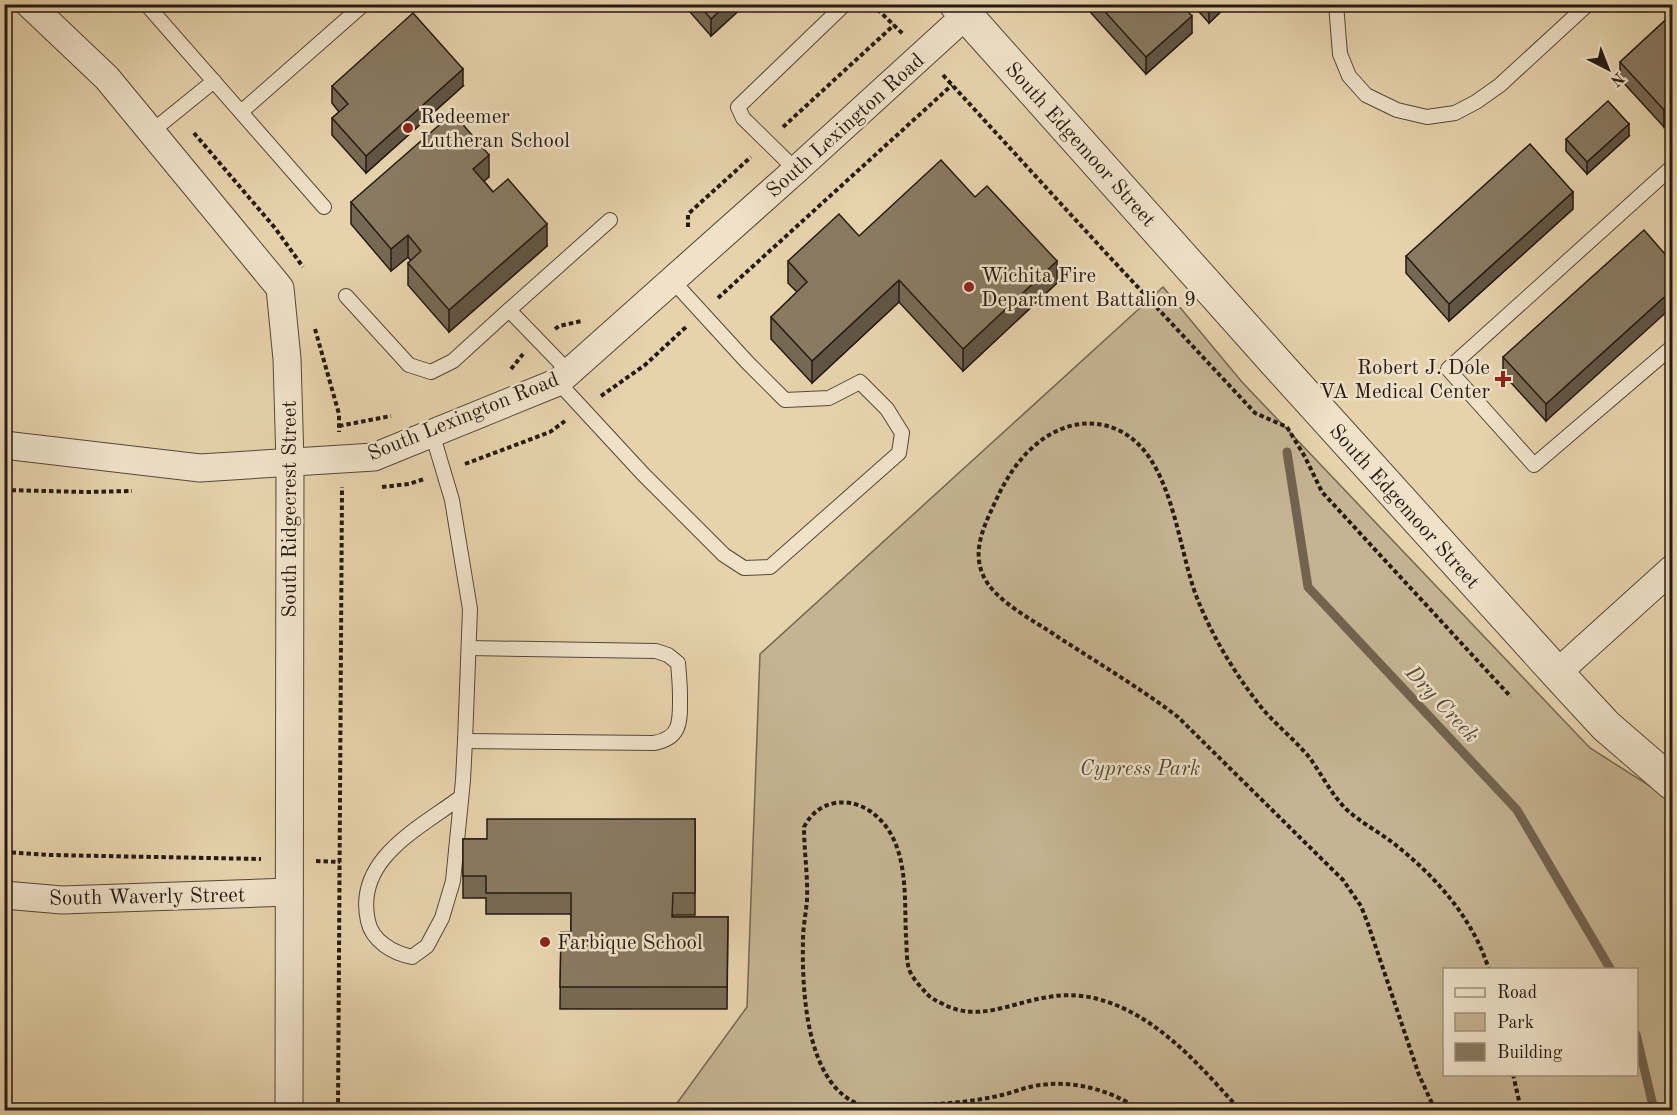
<svg xmlns="http://www.w3.org/2000/svg" width="1677" height="1115" viewBox="0 0 1677 1115" font-family="'Old Standard TT',serif">
<rect width="100%" height="100%" fill="#e6d3ac"/>
<filter id="stains"><feTurbulence type="fractalNoise" baseFrequency=".00333" numOctaves="4"/><feColorMatrix values="0 0 0 0 .2 0 0 0 0 .09 0 0 0 0 .02 0 0 0 .5 -.17"/></filter>
<radialGradient id="worn" r=".72"><stop offset=".6" stop-color="#630" stop-opacity="0"/><stop offset="1" stop-color="#630" stop-opacity=".3"/></radialGradient>
<path fill="#c5b492" stroke="#756752" stroke-width="1.5" fill-rule="evenodd" d="M 1163,287 L 1242,382 L 1590,748 L 1672,800 L 1672,1110 L 672,1110 L 747,1007 L 760,654 ZM 1444,970 L 1636,970 L 1636,1074 L 1444,1074 Z"/>
<g fill="none" stroke-linecap="round" stroke-linejoin="round">
<g stroke="#71634f" stroke-width="9">
<polyline points="1287,452 1308,587 1517,810 1611,970"/>
<polyline points="1636,1034 1654,1110"/>
</g>
<defs>
<g id="service">
<polyline points="146,4 324,207"/>
<polyline points="1336,4 1340,54 1349,76 1366,95 1397,110 1427,117 1455,113 1476,102 1500,85 1588,4"/>
<polyline points="241,112 364,4"/>
<polyline points="151,132 214,81"/>
<polyline points="1672,167 1448,369 1534,465 1672,347"/>
<polyline points="796,170 743,118 738,107 845,4"/>
<polyline points="346,296 409,365 431,372 453,361 509,310"/>
<polyline points="569,372 509,310 610,220"/>
<polyline points="558,382 643,474 724,555 744,568 770,567 899,453 902,433 887,409 860,382 829,398 785,400 747,362 672,280"/>
<path d="M 432,433 L 452,500 L 470,609 L 465,741 L 463,780 L 453,881 L 442,918 L 427,946 L 412,957 C 393,953 372,941 368,921 C 354,859 420,828 461,797"/>
<path d="M 465,741 L 654,743 C 682,738 680,720 680,696 C 680,685 679,674 678,663 L 668,655 L 656,651 L 469,648"/>
</g>
<g id="minor">
<polyline points="29,4 107,78 280,288 287,359 290,462 289,1110"/>
<polyline points="4,445 200,468 374,457 558,382 796,170 966,15"/>
<polyline points="1557,673 1672,569"/>
<polyline points="4,895 62,900 289,892"/>
</g>
<polyline id="tertiary" points="956,4 1280,367 1557,673 1606,726 1672,783"/>
</defs>
<use href="#service" stroke="#554838" stroke-width="16"/>
<use href="#minor" stroke="#554838" stroke-width="29"/>
<use href="#tertiary" stroke="#554838" stroke-width="35"/>
<g stroke="#251a12" stroke-width="4" stroke-dasharray="4.5 3" stroke-linecap="butt">
<polyline points="872,4 904,35"/>
<polyline points="943,75 1106,253 1255,413 1287,427 1305,457 1322,492 1511,697"/>
<polyline points="783,127 894,25"/>
<polyline points="194,133 275,228 303,267"/>
<polyline points="688,227 688,214 751,157"/>
<polyline points="718,298 952,85"/>
<polyline points="315,329 339,414 339,432"/>
<polyline points="555,329 559,326 582,321"/>
<polyline points="511,369 523,354"/>
<polyline points="601,396 645,365 686,327"/>
<polyline points="339,426 391,416"/>
<polyline points="465,464 550,432 565,421"/>
<polyline points="382,487 409,484 424,479"/>
<polyline points="4,490 86,492 132,491"/>
<polyline points="4,852 50,855 261,859"/>
<polyline points="316,861 340,862"/>
<polyline points="1513,1074 1521,1110"/>
<polyline points="338,1110 342,487"/>
<path d="M 1140,1110 C 1112,1091 1076,1080 1041,1085 C 1028,1086 1015,1092 1002,1095 C 969,1103 937,1104 903,1106 C 888,1107 872,1109 858,1104 C 805,1082 802,988 803,940 C 803,927 806,913 807,900 C 808,876 804,851 804,827 C 811,814 820,806 835,803 C 848,801 859,804 870,811 C 910,839 904,894 906,937 C 907,947 906,959 909,969 C 912,978 921,987 927,994 C 932,999 937,1001 943,1004 C 979,1023 1012,1002 1049,997 C 1064,994 1079,995 1094,998 C 1156,1013 1199,1065 1240,1110"/>
<path d="M 1435,1110 L 1419,1075 L 1368,924 L 1361,906 L 1343,880 L 1178,717 C 1140,688 1098,663 1058,637 C 1035,621 994,601 983,575 C 973,553 982,530 992,509 C 1002,486 1014,464 1033,447 C 1056,426 1088,416 1118,430 C 1173,455 1177,547 1197,598 C 1212,636 1235,674 1261,707 C 1276,725 1294,739 1309,757 C 1321,773 1331,794 1346,809 C 1361,823 1381,833 1397,846 C 1437,878 1474,920 1489,970"/>
</g>
<use href="#service" stroke="#efe2c9" stroke-width="14"/>
<use href="#minor" stroke="#efe2c9" stroke-width="27"/>
<use href="#tertiary" stroke="#efe2c9" stroke-width="33"/>
</g>
<g fill="#766954" stroke="#251a12" stroke-width="1.5">
<polygon points="683,4 746,4 711,36"/>
<polygon points="1083,4 1181,4 1192,33 1146,74"/>
<polygon points="1192,4 1229,4 1209,23"/>
<polygon points="1672,14 1672,120 1664,127 1620,79 1620,62"/>
<polygon points="332,86 463,86 366,173 332,135 332,118 339,112 332,103"/>
<polygon points="1629,136 1587,174 1566,151 1566,139"/>
<polygon points="489,177 484,181 493,192 547,246 449,332 408,285 408,263 411,261 408,257 391,271 351,224 351,202"/>
<polygon points="1573,209 1449,321 1406,273 1406,256"/>
<polygon points="1672,231 1672,255 1666,249 1666,237"/>
<polygon points="859,236 1057,283 963,371 899,302 812,383 771,339 771,317 797,292 788,283 788,261"/>
<polygon points="1672,262 1546,421 1503,374 1503,357"/>
<polygon points="695,819 695,915 673,915 673,917 728,917 727,1009 560,1009 561,932 571,932 571,914 486,914 486,898 463,898 463,839 487,839"/>
</g>
<g fill="#605545" stroke="#251a12" stroke-width="1.5">
<polygon points="727,4 746,4 711,36 711,19"/>
<polygon points="1216,4 1229,4 1209,23 1209,12"/>
<polygon points="1192,16 1192,33 1146,74 1146,57"/>
<polygon points="463,69 463,86 366,173 366,156"/>
<polygon points="1672,103 1672,120 1664,127 1664,110"/>
<polygon points="1629,124 1629,136 1587,174 1587,162"/>
<polygon points="489,155 489,177 473,190 473,169"/>
<polygon points="1573,192 1573,209 1449,321 1449,304"/>
<polygon points="547,224 547,246 449,332 449,310"/>
<polygon points="408,235 408,257 391,271 391,249"/>
<polygon points="1057,261 1057,283 963,371 963,349"/>
<polygon points="899,280 899,302 812,383 812,361"/>
<polygon points="1672,290 1672,307 1546,421 1546,404"/>
</g>
<g fill="#897a62" stroke="#251a12" stroke-width="1.5">
<polygon points="698,4 727,4 711,19"/>
<polygon points="1098,4 1181,4 1192,16 1146,57"/>
<polygon points="1202,4 1216,4 1209,12"/>
<polygon points="413,13 463,69 366,156 332,118 348,104 332,86"/>
<polygon points="1672,14 1672,103 1664,110 1620,62"/>
<polygon points="1608,101 1629,124 1587,162 1566,139"/>
<polygon points="453,113 489,155 473,169 493,192 508,179 547,224 449,310 408,263 421,251 408,235 391,249 351,202"/>
<polygon points="1530,144 1573,192 1449,304 1406,256"/>
<polygon points="941,160 975,197 987,186 1057,261 963,349 899,280 812,361 771,317 807,282 788,261 839,214 859,236"/>
<polygon points="1644,230 1672,262 1672,290 1546,404 1503,357"/>
<polygon points="1672,231 1672,244 1666,237"/>
<polygon points="487,819 695,819 695,893 673,893 672,917 728,917 727,987 560,987 561,932 571,932 571,893 486,893 486,876 463,876 463,839 487,839"/>
</g>
<g fill="#8f2418" stroke="#efe2c9" stroke-width="2">
<circle cx="408" cy="128" r="6"/>
<circle cx="969" cy="287" r="6"/>
<path d="M1500 370h6v6h6v6h-6v6h-6v-6h-6v-6h6z"/>
<circle cx="545" cy="942" r="6"/>
</g>
<g text-anchor="middle" stroke-width="5" stroke-linejoin="round" paint-order="stroke">
<g font-size="21" fill="#251a12" stroke="#efe2c9" text-anchor="start">
<text x="420" y="123">Redeemer<tspan x="420" dy="24">Lutheran School</tspan></text>
<text x="981" y="282">Wichita Fire<tspan x="981" dy="24">Department Battalion 9</tspan></text>
<text x="1490" y="374" text-anchor="end">Robert J. Dole<tspan x="1490" dy="24">VA Medical Center</tspan></text>
<text x="557" y="949">Farbique School</text>
</g>
<g font-size="21" fill="#251a12" stroke="#efe2c9">
<text transform="translate(845 125) rotate(-42)" y="7">South Lexington Road</text>
<text transform="translate(1081 144) rotate(48)" y="7">South Edgemoor Street</text>
<text transform="translate(463 416) rotate(-22)" y="7">South Lexington Road</text>
<text transform="translate(1405 506) rotate(48)" y="7">South Edgemoor Street</text>
<text transform="translate(289 509) rotate(-90)" y="7">South Ridgecrest Street</text>
<text transform="translate(147 896) rotate(-1)" y="7">South Waverly Street</text>
</g>
<g font-size="21" font-style="italic" fill="#554838" stroke="#efe2c9">
<text x="1140" y="775">Cypress Park</text>
</g>
<g font-size="22" font-style="italic" fill="#584b3b" stroke="#efe2c9">
<text transform="translate(1443 703) rotate(47)" y="8">Dry Creek</text>
</g>
</g>
<rect width="1677" height="1115" fill="none" stroke="#e6d3ac" stroke-width="24"/>
<rect x="6" y="6" width="1665" height="1103" fill="none" stroke="#251a12" stroke-width="3"/>
<rect x="12" y="12" width="1653" height="1091" fill="none" stroke="#251a12" stroke-width="1.5"/>
<rect x="1443" y="968" width="195" height="108" fill="#efe2c9" stroke="#9e9280" stroke-width="1.5"/>
<rect x="1455" y="988" width="30" height="9" fill="#efe2c9" stroke="#9e9280" stroke-width="1.5"/>
<text x="1497" y="998" font-size="18" fill="#251a12">Road</text>
<rect x="1455" y="1013" width="30" height="18" fill="#c5b492" stroke="#9e9280" stroke-width="1.5"/>
<text x="1497" y="1028" font-size="18" fill="#251a12">Park</text>
<rect x="1455" y="1043" width="30" height="18" fill="#897a62" stroke="#9e9280" stroke-width="1.5"/>
<text x="1497" y="1058" font-size="18" fill="#251a12">Building</text>
<g transform="translate(1608 69) rotate(138)" stroke="#efe2c9" stroke-width="4.5" paint-order="stroke">
<path d="M0-4.5L10 22L0 15L-10 22Z" fill="#251a12"/>
<text y="-9" font-size="16" font-weight="bold" text-anchor="middle" fill="#251a12">N</text>
</g>
<rect width="100%" height="100%" filter="url(#stains)"/>
<rect width="100%" height="100%" fill="url(#worn)"/>
</svg>
